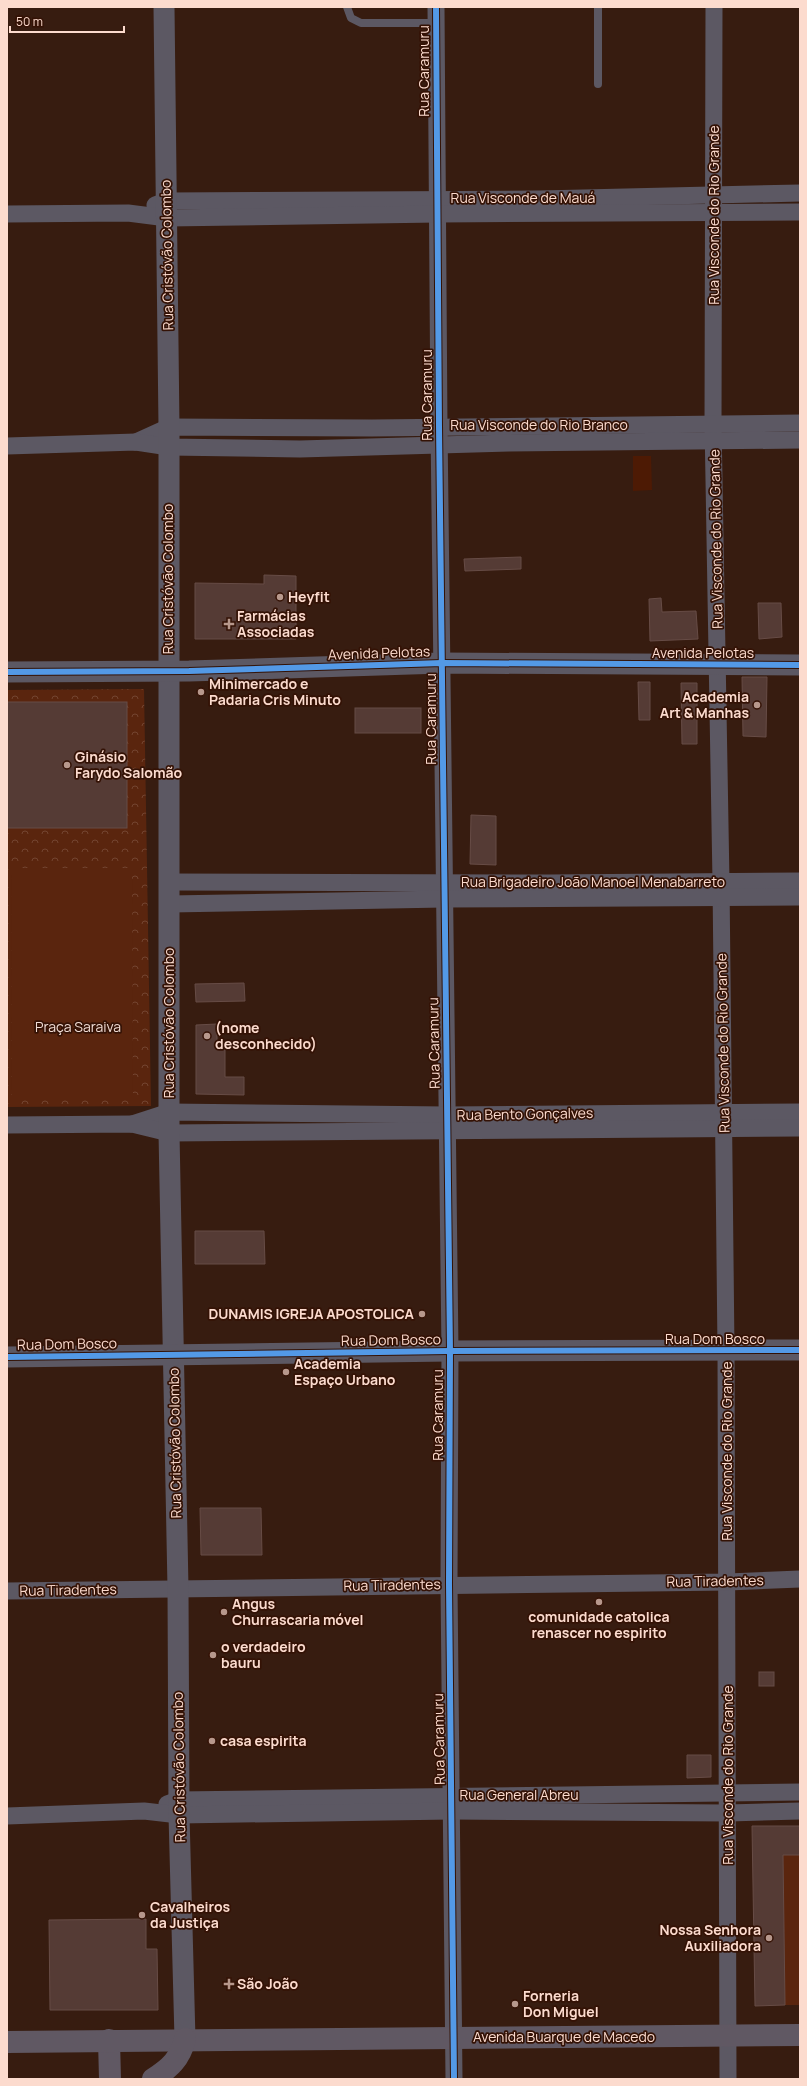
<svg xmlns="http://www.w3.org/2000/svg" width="807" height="2086" viewBox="0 0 807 2086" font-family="Manrope,sans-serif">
<defs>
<pattern id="forest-crowns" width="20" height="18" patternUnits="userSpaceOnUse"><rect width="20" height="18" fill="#5a250e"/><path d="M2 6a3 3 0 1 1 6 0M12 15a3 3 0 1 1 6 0" fill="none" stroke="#734430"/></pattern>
</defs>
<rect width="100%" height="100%" fill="#371c10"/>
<polygon fill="#4d1a04" points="633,456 651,456 652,490 633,491"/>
<polygon fill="url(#forest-crowns)" points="144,689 151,1106 7,1107 7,690"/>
<g fill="#5a250e">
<polygon points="11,868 132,868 133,1095 12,1095"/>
<polygon points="783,1855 800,1855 800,2005 785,2005"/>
</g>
<g fill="#553b35" stroke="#674c46">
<polygon points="521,557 521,569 465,571 464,559"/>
<polygon points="264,575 296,576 296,639 195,639 195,583 264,584"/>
<polygon points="661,598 662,612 696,611 698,639 650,641 649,599"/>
<polygon points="758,603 781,603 782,637 759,639"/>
<polygon points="742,677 767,677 766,737 743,736"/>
<polygon points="638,682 650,682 650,720 639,720"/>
<polygon points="681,683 697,683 697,744 682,744"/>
<rect x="7" y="702" width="120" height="126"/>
<rect x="355" y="708" width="66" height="25"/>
<polygon points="471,815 496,816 496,865 470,864"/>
<polygon points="244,983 245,1001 196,1002 195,984"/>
<polygon points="217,1024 217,1047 225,1047 225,1077 244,1077 244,1095 196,1094 196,1025"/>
<polygon points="195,1231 264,1231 265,1264 195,1264"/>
<polygon points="200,1508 261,1508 262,1555 201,1555"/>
<rect x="759" y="1672" width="15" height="14"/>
<polygon points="687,1755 711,1755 711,1777 687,1778"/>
<polygon points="752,1826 800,1826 800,1855 783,1855 785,2005 755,2006"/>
<polygon points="146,1919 146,1949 157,1949 158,2010 50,2010 49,1920"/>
</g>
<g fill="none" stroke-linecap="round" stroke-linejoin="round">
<g stroke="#5c5863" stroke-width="8">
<polyline points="347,7 351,18 361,23 436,23"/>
<polyline points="598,7 598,84"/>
</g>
<g stroke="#5c5863" stroke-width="17">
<polyline points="436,7 439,426 450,1351 449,1584 454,2079"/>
<polyline points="714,7 713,423 721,882 726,1351 728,2079"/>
<polyline points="155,205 166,201 540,199 800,193"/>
<polyline points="7,214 128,213 167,218 438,214 800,212"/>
<polyline points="136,442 169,427 372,428 800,423"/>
<polyline points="7,446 136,442 169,447 300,449 509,443 800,440"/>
<polyline points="170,882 549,883 800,881"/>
<polyline points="170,904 444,899 800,897"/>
<polyline points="132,1124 169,1112 447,1115 800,1112"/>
<polyline points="7,1125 132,1124 169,1133 800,1128"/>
<polyline points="7,1591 728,1582 800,1579"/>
<polyline points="167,1804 178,1800 800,1792"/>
<polyline points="7,1816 144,1811 179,1815 452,1811 728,1813 800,1811"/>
</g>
<g stroke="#5c5863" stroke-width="21">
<polyline points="164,7 169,427 169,1133 178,1588 179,1815 185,2039"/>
<polyline points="7,672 189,671 442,663 800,665"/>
<polyline points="7,1357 450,1351 800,1350"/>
</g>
<g stroke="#605863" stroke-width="22">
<polyline points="109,2040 110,2079"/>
<polyline points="7,2042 800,2035"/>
<path d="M 153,2079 C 170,2068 180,2059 185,2039"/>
</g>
<defs>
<g id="cycleway">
<polyline points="436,7 439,426 450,1351 449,1584 454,2079"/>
<polyline points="7,672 189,671 442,663 800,665"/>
<polyline points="7,1357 450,1351 800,1350"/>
</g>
</defs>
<use href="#cycleway" stroke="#341205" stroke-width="8"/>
<use href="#cycleway" stroke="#5399e6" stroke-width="6"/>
</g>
<g fill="#b7988c" stroke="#341205" stroke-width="1.5">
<circle cx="280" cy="597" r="4"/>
<path d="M227 618h4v4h4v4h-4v4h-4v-4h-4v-4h4z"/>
<circle cx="201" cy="692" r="4"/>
<circle cx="757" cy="705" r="4"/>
<circle cx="67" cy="765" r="4"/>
<circle cx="207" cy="1036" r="4"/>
<circle cx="422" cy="1314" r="4"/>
<circle cx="286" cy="1372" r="4"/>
<circle cx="599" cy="1602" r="4"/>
<circle cx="224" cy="1612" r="4"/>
<circle cx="213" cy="1655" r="4"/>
<circle cx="212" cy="1741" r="4"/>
<circle cx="142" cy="1915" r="4"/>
<circle cx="769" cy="1938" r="4"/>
<path d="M227 1978h4v4h4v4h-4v4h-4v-4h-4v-4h4z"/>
<circle cx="515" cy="2004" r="4"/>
</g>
<g text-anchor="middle" stroke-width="3.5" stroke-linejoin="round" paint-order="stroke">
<g font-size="14" fill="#fcdbce" stroke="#341205">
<text transform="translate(424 71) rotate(-90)" y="5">Rua Caramuru</text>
<text x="523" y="203">Rua Visconde de Mauá</text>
<text transform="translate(714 215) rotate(-90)" y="5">Rua Visconde do Rio Grande</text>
<text transform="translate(167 255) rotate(-91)" y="5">Rua Cristóvão Colombo</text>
<text transform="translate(427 395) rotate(-90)" y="5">Rua Caramuru</text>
<text x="539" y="430">Rua Visconde do Rio Branco</text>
<text transform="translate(716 539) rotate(-91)" y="5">Rua Visconde do Rio Grande</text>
<text transform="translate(168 579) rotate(-90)" y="5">Rua Cristóvão Colombo</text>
<text transform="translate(379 653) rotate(-2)" y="5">Avenida Pelotas</text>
<text x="703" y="658">Avenida Pelotas</text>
<text transform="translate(431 719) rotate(-90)" y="5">Rua Caramuru</text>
<text x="593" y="887">Rua Brigadeiro João Manoel Menabarreto</text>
<text transform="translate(169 1023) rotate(-90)" y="5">Rua Cristóvão Colombo</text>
<text transform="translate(434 1043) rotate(-91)" y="5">Rua Caramuru</text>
<text transform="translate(723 1043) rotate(-91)" y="5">Rua Visconde do Rio Grande</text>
<text transform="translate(525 1114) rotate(-1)" y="5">Rua Bento Gonçalves</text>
<text x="715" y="1344">Rua Dom Bosco</text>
<text transform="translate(391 1340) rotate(-1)" y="5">Rua Dom Bosco</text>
<text transform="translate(67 1344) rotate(-1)" y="5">Rua Dom Bosco</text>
<text transform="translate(438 1415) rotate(-90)" y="5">Rua Caramuru</text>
<text transform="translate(175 1443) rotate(-91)" y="5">Rua Cristóvão Colombo</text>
<text transform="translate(727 1451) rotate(-90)" y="5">Rua Visconde do Rio Grande</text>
<text transform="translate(715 1581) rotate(-1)" y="5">Rua Tiradentes</text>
<text transform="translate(392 1585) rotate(-1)" y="5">Rua Tiradentes</text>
<text transform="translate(68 1590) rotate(-1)" y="5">Rua Tiradentes</text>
<text transform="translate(439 1739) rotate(-91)" y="5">Rua Caramuru</text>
<text transform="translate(179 1767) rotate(-91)" y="5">Rua Cristóvão Colombo</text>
<text transform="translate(728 1775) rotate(-90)" y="5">Rua Visconde do Rio Grande</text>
<text x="519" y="1800">Rua General Abreu</text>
<text x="564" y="2042">Avenida Buarque de Macedo</text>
</g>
<g font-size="14" font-weight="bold" fill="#fcdbce" stroke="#341205" text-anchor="start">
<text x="288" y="602">Heyfit</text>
<text x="237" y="621">Farmácias<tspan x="237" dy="16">Associadas</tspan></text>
<text x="209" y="689">Minimercado e<tspan x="209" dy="16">Padaria Cris Minuto</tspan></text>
<text x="749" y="702" text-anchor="end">Academia<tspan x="749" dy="16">Art &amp; Manhas</tspan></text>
<text x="75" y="762">Ginásio<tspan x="75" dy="16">Farydo Salomão</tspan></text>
<text x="215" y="1033">(nome<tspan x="215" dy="16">desconhecido)</tspan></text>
<text x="414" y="1319" text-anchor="end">DUNAMIS IGREJA APOSTOLICA</text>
<text x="294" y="1369">Academia<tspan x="294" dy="16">Espaço Urbano</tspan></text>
<text x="232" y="1609">Angus<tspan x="232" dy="16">Churrascaria móvel</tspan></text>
<text x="599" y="1622" text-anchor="middle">comunidade catolica<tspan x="599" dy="16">renascer no espirito</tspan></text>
<text x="221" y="1652">o verdadeiro<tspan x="221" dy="16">bauru</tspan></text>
<text x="220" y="1746">casa espirita</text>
<text x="150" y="1912">Cavalheiros<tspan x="150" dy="16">da Justiça</tspan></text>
<text x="761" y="1935" text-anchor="end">Nossa Senhora<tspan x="761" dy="16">Auxiliadora</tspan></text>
<text x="237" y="1989">São João</text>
<text x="523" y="2001">Forneria<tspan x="523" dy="16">Don Miguel</tspan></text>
</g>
<g font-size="14" fill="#f0dbd3" stroke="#341205">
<text x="78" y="1032">Praça Saraiva</text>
</g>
</g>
<rect width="807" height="2086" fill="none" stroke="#fcdbce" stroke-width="16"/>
<path d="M10 26v6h114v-6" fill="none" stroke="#fcdbce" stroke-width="2"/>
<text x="16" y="26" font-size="12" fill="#fcdbce" stroke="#341205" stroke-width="3" paint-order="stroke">50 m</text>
</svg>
